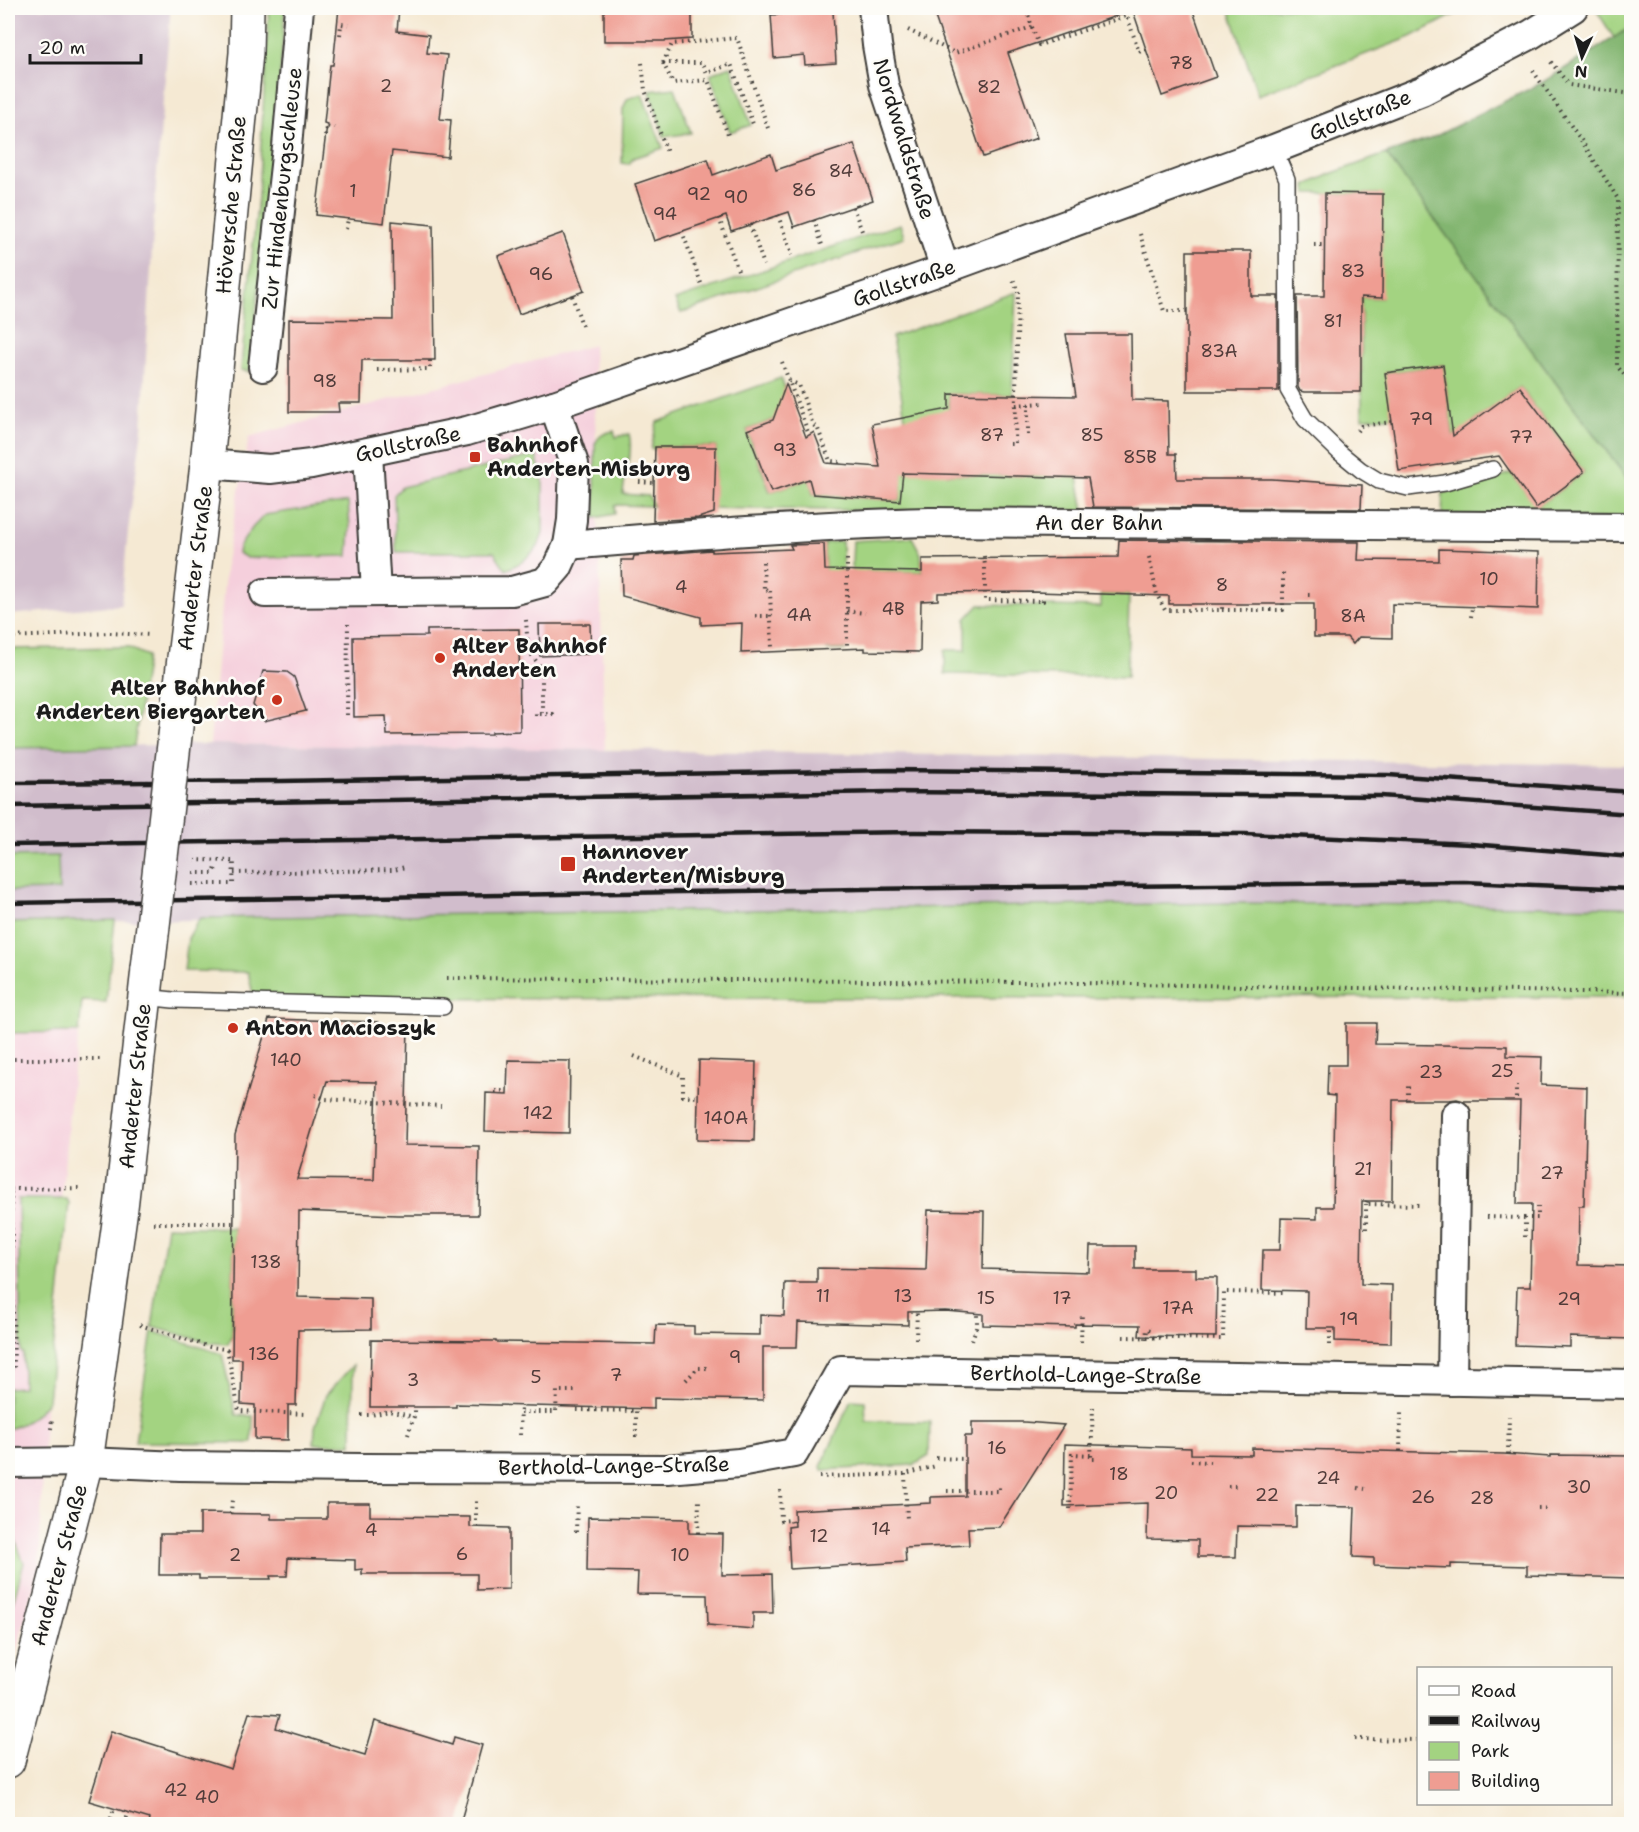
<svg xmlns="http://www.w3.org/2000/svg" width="1639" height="1832" viewBox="0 0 1639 1832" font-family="'Shantell Sans',sans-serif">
<rect width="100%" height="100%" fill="#fdfcf7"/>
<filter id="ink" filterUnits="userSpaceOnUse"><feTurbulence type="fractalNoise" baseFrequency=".0167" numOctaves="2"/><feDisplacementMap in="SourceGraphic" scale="12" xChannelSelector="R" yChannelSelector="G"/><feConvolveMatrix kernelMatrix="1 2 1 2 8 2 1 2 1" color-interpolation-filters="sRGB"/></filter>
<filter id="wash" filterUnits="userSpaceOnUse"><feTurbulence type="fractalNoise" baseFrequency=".008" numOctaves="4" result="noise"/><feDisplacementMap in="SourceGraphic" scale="24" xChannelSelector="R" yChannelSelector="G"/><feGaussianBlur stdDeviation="1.35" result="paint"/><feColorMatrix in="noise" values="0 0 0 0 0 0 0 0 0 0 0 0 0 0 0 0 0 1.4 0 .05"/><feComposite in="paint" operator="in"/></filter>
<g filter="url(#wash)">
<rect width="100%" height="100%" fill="#f5e9d3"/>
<g fill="#f5cfdc">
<polygon points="593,345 605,750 210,744 226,562 249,437"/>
<polygon points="79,1032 73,1071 47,1354 39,1571 12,1666 8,1666 8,1033"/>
</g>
<g fill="#d1bdcc">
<polygon points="8,8 170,8 170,17 155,196 142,429 128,531 121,605 8,615"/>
<polygon points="210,744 1631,765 1631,907 1237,903 8,923 8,748"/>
</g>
<g fill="#a3d381" stroke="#60784e" stroke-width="1.5">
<polygon points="269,8 285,8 278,102 250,369 248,372 241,370 242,356 258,196"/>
<polygon points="1229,8 1467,8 1411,37 1258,95"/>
<polygon points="1595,8 1625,8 1631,21 1631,27 1614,38"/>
<polygon points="731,66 751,125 730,132 710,74"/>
<polygon points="675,88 691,133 664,137 650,91"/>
<polygon points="642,94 663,148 633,158 629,164 622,163 623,109 627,99"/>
<polygon points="1386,154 1631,484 1631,520 1442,518 1443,493 1474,486 1511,473 1537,507 1584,472 1520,387 1473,422 1495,452 1457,463 1443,365 1386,373 1392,417 1362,418 1361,297 1381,298 1382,194 1307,193 1306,186 1330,174"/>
<polygon points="900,224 904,237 681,313 675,300"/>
<path d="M 1016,292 L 1012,395 L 949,394 L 947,474 L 1062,477 L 1072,443 L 1084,511 C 960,509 837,512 713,508 L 716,447 L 656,447 L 655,449 L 651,449 L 657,422 L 781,378 L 794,412 L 747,430 L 770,492 L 809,479 L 813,494 L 900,501 L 905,418 L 892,337 Z"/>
<path d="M 614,431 L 616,437 L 629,434 C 634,454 624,473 623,494 L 649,496 L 653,506 L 615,505 L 615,514 L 595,518 L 595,444 C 599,435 604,433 614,431 Z"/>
<polygon points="536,455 543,480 543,533 538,547 522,562 506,570 494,552 396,552 394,495 402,487"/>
<polygon points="348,502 350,528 348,556 247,558 238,553 239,547 253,527 265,515"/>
<polygon points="912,537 921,554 922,572 867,571 865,606 850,606 853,541"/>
<polygon points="842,541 845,650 827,650 824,543"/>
<polygon points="1101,594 1129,595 1127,677 945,674 945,650 966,650 966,619 979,605 1101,607"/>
<polygon points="127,647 147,656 134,746 8,748 8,649"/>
<polygon points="58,856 59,890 8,891 8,857"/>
<polygon points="1237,903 1632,907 1631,997 254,999 248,972 184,971 188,938 200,918"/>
<polygon points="115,920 106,1002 82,1001 79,1032 8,1033 8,923"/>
<path d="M 18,1199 L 67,1199 L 69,1203 L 48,1400 C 38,1416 25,1424 8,1429 L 8,1388 L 23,1387 L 23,1353 L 21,1352 L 21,1348 Z"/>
<polygon points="167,1226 234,1228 232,1336 228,1344 211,1343 152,1327"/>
<polygon points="152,1331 222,1354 236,1415 253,1416 252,1443 135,1442"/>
<polygon points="353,1365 352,1444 314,1444 315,1427 326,1395"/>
<polygon points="851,1400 865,1401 866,1421 930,1422 929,1456 914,1465 823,1470 821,1467"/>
<polygon points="8,1526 11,1529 24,1563 9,1616"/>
</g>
<polygon fill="#82b56f" stroke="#4f6846" stroke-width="1.5" points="1631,27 1631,484 1386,154 1430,139 1543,82"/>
<g id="blocks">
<g fill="#ef9d92" fill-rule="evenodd">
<polygon points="339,8 399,8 397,31 429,35 427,53 447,55 440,119 451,120 448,157 392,151 384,223 316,215 327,124 324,123 330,65 333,65"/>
<polygon points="604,8 692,8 692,39 664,41 604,41"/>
<polygon points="932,8 1127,8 1128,12 1008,53 1037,138 983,157"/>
<polygon points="1132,8 1192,8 1216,77 1162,96"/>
<polygon points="833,11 836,63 805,65 804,55 774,58 771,15"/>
<polygon points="854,144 873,200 794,227 789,212 731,231 726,216 654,241 635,184 708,159 713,175 771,154 776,170"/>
<polygon points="1325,193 1383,194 1382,298 1361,297 1361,392 1304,392 1300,391 1298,387 1297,296 1324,296"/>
<polygon points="392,221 433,225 435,360 362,360 361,403 338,403 339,412 289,412 289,319 393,320"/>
<polygon points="563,233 584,291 519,314 498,256"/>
<polygon points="1187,251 1251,251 1251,296 1278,296 1278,391 1187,391"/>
<polygon points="1066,334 1131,334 1132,400 1168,401 1169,454 1176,454 1177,479 1272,479 1362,485 1361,509 1093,507 1088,478 903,473 900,501 813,494 809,479 771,492 747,430 773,420 786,384 806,437 814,432 826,463 880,467 872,424 949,409 949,394 1076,396"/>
<polygon points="1443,365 1453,436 1520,387 1584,472 1536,508 1499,456 1399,471 1385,373"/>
<polygon points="655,447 716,447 714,513 698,518 653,521"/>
<polygon points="1119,540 1359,542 1358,560 1439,561 1439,549 1539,552 1538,609 1392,604 1392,638 1359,637 1353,644 1347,637 1314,637 1314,604 1169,604 1169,596 1035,592 938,593 938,600 921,601 920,652 865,651 865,648 741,653 742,623 701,625 701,617 622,596 621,560 633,560 634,556 712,550 712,552 792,549 790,545 824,544 825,570 922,572 922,559 1118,557"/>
<polygon points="539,624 590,624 591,654 540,656"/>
<polygon points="519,629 520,731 492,732 492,734 387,735 386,716 354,717 353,637 427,636 427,630"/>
<polygon points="263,671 287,672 294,677 306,711 264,721 253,705"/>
<path d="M 269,1019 L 379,1022 L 379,1025 L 408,1026 L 405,1145 L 479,1146 L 478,1215 L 397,1215 L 299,1211 L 298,1297 L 371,1299 L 371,1329 L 298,1330 L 296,1405 L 288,1405 L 288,1440 L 255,1439 L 255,1405 L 241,1404 L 242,1359 L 232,1359 L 235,1135 ZM 327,1081 L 377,1082 L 374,1180 L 297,1179 Z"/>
<polygon points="1346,1023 1376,1023 1375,1044 1507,1046 1507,1056 1542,1057 1541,1085 1587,1087 1584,1206 1579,1206 1578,1265 1632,1266 1632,1339 1570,1337 1570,1347 1515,1345 1517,1287 1530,1287 1532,1204 1517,1204 1520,1101 1464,1101 1457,1099 1449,1100 1393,1100 1392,1201 1362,1201 1361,1284 1392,1285 1391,1343 1335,1341 1335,1328 1306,1328 1307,1291 1262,1290 1263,1250 1280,1250 1281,1218 1317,1219 1317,1207 1333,1207 1335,1096 1327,1095 1328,1065 1346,1065"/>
<polygon points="508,1060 570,1061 569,1133 485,1131 486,1093 507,1094"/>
<polygon points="699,1060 756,1062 754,1141 697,1140"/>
<polygon points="928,1210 984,1211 983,1269 1089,1272 1090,1246 1135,1246 1135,1269 1196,1269 1196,1277 1217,1277 1216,1337 1139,1336 1140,1325 1075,1324 1075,1327 983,1325 983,1314 945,1311 908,1312 908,1325 798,1322 797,1347 763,1347 763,1400 654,1398 654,1409 456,1404 456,1407 370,1407 371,1340 496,1341 496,1342 655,1344 656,1325 694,1326 694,1334 760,1335 760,1315 784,1316 785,1283 817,1283 817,1268 926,1270"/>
<polygon points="972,1422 1024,1422 1064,1425 999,1527 968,1528 969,1545 905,1548 906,1562 790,1569 788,1527 795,1526 794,1510 931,1503 931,1497 965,1496 965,1436 972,1436"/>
<polygon points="1065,1444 1191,1448 1191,1454 1252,1455 1252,1448 1504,1454 1550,1457 1550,1455 1632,1456 1630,1578 1527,1575 1527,1566 1451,1564 1451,1568 1374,1565 1374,1558 1353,1557 1355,1507 1296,1506 1296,1527 1237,1526 1236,1557 1198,1557 1198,1540 1147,1539 1148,1503 1064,1506"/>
<polygon points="327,1503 370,1503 370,1516 470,1517 470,1527 509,1528 509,1589 477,1590 477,1574 362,1574 362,1569 355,1570 355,1560 288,1558 287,1576 270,1576 271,1579 199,1579 199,1575 159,1575 160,1534 200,1534 200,1513 271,1514 271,1519 327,1519"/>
<polygon points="588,1517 689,1519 689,1533 723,1534 722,1575 772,1574 773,1613 753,1613 753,1629 708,1625 707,1595 637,1594 638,1572 587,1571"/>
<polygon points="249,1713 280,1715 276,1728 365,1755 375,1721 452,1745 454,1737 482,1745 460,1824 149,1824 150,1819 89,1801 111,1731 231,1769"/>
</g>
</g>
</g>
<g filter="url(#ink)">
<use href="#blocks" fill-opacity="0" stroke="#3d3b37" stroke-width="1.5"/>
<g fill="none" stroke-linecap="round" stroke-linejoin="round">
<defs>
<g id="service">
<polyline points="1274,149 1287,179 1288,390 1305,419 1339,452 1361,470 1379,481 1408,488 1445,483 1493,469"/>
<polyline points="145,997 173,1000 443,1007"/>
</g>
<g id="minor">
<polyline points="873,8 877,45 884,85 945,269"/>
<polyline points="263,367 287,147 299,8"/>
<polyline points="368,453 376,592"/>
<polyline points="207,464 270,469 311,464 467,431 554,405 945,269 1274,149 1422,91 1530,35 1573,8"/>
<path d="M 568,545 C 689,535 809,525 930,522 L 1632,527"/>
<polyline points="265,593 512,591 545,582 558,567 568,545 572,520 574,464 554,405"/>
<polyline points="1452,1381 1456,1115"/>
<polyline points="8,1463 86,1462 180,1466 361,1468 667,1469 739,1463 794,1453 841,1370 1632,1384"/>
</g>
<g id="secondary">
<polyline points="184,658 207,464 246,53 247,8"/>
<polyline points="8,1761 86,1462 121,1208 148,969"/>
</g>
</defs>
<use href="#service" stroke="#3d3b37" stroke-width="18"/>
<use href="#minor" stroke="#3d3b37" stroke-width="32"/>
<use href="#secondary" stroke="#3d3b37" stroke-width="36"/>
<g stroke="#3d3b37" stroke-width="4" stroke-dasharray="1.5 4.5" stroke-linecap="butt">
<polyline points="1032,27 1039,45 1127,16 1139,52 1146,49"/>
<polyline points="908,30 955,53 1032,27 1026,8"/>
<polyline points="340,35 341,24 348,25"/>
<polyline points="1551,62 1569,85 1632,94"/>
<polyline points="642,63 645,90 667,152"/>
<polyline points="663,63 672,44 737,38 769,131"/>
<polyline points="663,63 703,63 707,73 731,64 753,124"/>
<polyline points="663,63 673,83 708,80 728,135"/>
<polyline points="1533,71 1583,143 1618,199 1617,366 1632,384"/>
<polyline points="325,136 326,126 334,128"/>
<polyline points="853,207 862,231"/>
<polyline points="778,215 792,255"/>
<polyline points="719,218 739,273"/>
<polyline points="814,220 822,245"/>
<polyline points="750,225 764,265"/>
<polyline points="346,229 348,219"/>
<polyline points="682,231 702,286"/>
<polyline points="1140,234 1164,311 1187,311"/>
<polyline points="1314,245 1325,245"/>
<polyline points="572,296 583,328"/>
<polyline points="782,362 809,435"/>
<polyline points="377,370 430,369 430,360"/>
<polyline points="789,381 799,385 813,425 818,429 830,461 841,462 841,464"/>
<polyline points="1016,405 1043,403"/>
<polyline points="1357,431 1361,426 1392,422"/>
<polyline points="1028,435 1028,404"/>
<polyline points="1010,444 1015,444 1018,292 1013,279"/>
<polyline points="639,482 654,483"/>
<polyline points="984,556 985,566 985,600 1043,601 1043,599"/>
<polyline points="1149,557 1157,595 1165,610 1222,610 1222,604"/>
<polyline points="847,559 847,645"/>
<polyline points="763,562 764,590 770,589 772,648"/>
<polyline points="1308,595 1314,595"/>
<polyline points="1222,610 1283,610 1283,569"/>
<polyline points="847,611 865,613"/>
<polyline points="755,616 771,616"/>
<polyline points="1471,617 1472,607"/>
<polyline points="526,620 528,650 542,669 542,714"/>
<polyline points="8,637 109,633 151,635"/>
<polyline points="347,715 348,624"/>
<polyline points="536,716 536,714 553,714 553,716"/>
<polyline points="193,873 214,873 216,868"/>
<polyline points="234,873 394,870 405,867"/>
<polyline points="192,884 233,884 234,861 195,860"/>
<polyline points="447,978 1024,982 1632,993"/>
<polyline points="634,1056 683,1076 683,1096 698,1097"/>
<polyline points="8,1059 104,1059"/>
<polyline points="495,1091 507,1091"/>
<polyline points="315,1095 325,1099 441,1106"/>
<polyline points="1516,1098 1516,1085"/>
<polyline points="1408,1100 1408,1085"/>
<polyline points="8,1189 11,1189 14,1371 8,1370"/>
<polyline points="11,1189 82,1188"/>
<polyline points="1367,1201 1366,1204 1422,1205"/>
<polyline points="1487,1217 1525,1218"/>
<polyline points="153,1223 233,1223"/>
<polyline points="1366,1229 1366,1204"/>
<polyline points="1525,1237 1525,1218 1538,1218 1538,1205"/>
<polyline points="140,1325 210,1347 232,1350"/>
<polyline points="1123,1337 1223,1339 1224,1292 1285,1293"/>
<polyline points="916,1339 917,1310"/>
<polyline points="1146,1339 1147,1329 1151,1330"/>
<polyline points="972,1340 977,1325 977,1311"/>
<polyline points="1081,1342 1082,1312"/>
<polyline points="1330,1345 1330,1328"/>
<polyline points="227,1349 239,1411 306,1414"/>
<polyline points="686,1380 698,1368 707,1368"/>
<polyline points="1093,1407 1091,1459 1096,1459"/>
<polyline points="577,1410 636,1411"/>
<polyline points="521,1412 556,1412 557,1391 577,1391"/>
<polyline points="361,1415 371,1415 389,1411 414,1417"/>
<polyline points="51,1429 52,1418"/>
<polyline points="408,1435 415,1413 415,1407"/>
<polyline points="520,1435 521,1405"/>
<polyline points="636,1437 636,1408"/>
<polyline points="1400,1451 1401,1413"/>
<polyline points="1508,1454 1509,1416"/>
<polyline points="936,1458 965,1459"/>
<polyline points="1191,1461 1210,1462"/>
<polyline points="905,1474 907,1520"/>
<polyline points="819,1477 905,1474 936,1466"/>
<polyline points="1228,1486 1237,1486"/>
<polyline points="1358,1488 1365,1489"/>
<polyline points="780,1490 781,1521 791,1520 792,1526"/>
<polyline points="947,1491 999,1491 999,1487"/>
<polyline points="1538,1508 1549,1508"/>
<polyline points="1070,1509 1072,1454 1091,1455"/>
<polyline points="231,1514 232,1499"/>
<polyline points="476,1527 476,1501"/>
<polyline points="576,1532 577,1502"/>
<polyline points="698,1533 699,1500"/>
<polyline points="1355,1739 1418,1740"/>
<polyline points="109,1824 114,1809"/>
<polyline points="125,1824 128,1813"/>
</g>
<use href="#service" stroke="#fff" stroke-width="15"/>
<use href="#minor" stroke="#fff" stroke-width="28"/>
<use href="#secondary" stroke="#fff" stroke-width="33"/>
<g stroke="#1c1c1c" stroke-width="4.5">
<polyline points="8,783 281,781 890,770 1388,775 1632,792"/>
<polyline points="8,806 889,792 1381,796 1632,814"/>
<polyline points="8,845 914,832 1245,834 1471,844 1632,857"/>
<polyline points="8,903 861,889 1464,882 1632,889"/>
</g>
<defs>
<polyline id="secondary-bridge" points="148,969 184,658"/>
</defs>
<use href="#secondary-bridge" stroke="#3d3b37" stroke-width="36" stroke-linecap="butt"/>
<use href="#secondary-bridge" stroke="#fff" stroke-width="33"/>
</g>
</g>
<g fill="#c8321e" stroke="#fdfcf7" stroke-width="2">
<rect x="469" y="451" width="12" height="12" rx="3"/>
<circle cx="440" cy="658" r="6"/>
<circle cx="277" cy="700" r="6"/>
<rect x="560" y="856" width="16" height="16" rx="3"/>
<circle cx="233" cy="1028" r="6"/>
</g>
<g text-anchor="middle" stroke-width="5" stroke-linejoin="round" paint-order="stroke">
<g font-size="18" fill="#513c3a">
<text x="1181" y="69">78</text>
<text x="386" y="92">2</text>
<text x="989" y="93">82</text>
<text x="841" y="177">84</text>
<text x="804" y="196">86</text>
<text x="353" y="197">1</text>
<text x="699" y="200">92</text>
<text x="736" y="203">90</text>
<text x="665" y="220">94</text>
<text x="1353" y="277">83</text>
<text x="541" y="280">96</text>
<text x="1333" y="327">81</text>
<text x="1219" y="357">83A</text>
<text x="325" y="387">98</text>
<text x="1421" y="425">79</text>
<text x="992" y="441">87</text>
<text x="1092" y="441">85</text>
<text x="1521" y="443">77</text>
<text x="785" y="456">93</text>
<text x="1140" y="463">85B</text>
<text x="1489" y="585">10</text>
<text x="1222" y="591">8</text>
<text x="681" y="593">4</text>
<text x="893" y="615">4B</text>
<text x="799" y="621">4A</text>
<text x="1353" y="622">8A</text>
<text x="286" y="1066">140</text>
<text x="1502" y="1077">25</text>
<text x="1431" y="1078">23</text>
<text x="538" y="1119">142</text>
<text x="726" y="1124">140A</text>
<text x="1363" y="1175">21</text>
<text x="1552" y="1179">27</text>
<text x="266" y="1268">138</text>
<text x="823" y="1302">11</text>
<text x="903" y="1302">13</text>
<text x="986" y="1304">15</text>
<text x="1062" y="1304">17</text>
<text x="1569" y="1305">29</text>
<text x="1178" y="1314">17A</text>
<text x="1349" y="1325">19</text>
<text x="264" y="1360">136</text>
<text x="735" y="1363">9</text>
<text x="616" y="1381">7</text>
<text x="536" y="1383">5</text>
<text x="413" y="1386">3</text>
<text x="997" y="1454">16</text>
<text x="1119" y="1480">18</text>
<text x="1328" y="1484">24</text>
<text x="1579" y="1493">30</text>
<text x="1166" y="1499">20</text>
<text x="1267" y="1501">22</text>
<text x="1423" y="1503">26</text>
<text x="1482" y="1504">28</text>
<text x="881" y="1535">14</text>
<text x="371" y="1536">4</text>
<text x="819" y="1542">12</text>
<text x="462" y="1560">6</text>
<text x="235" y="1561">2</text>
<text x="680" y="1561">10</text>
<text x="176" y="1796">42</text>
<text x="207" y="1803">40</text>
</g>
<g font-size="21" fill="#1c1c1c" stroke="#fdfcf7">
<text transform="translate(1360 115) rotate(-21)" y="7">Gollstraße</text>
<text transform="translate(904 139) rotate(73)" y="7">Nordwaldstraße</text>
<text transform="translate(282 188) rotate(-84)" y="7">Zur Hindenburgschleuse</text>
<text transform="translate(231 205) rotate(-85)" y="7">Höversche Straße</text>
<text transform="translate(904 283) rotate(-19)" y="7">Gollstraße</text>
<text transform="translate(408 444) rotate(-12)" y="7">Gollstraße</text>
<text x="1099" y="530">An der Bahn</text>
<text transform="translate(195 568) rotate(-83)" y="7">Anderter Straße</text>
<text transform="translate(135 1086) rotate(-84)" y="7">Anderter Straße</text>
<text transform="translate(1086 1375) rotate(1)" y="7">Berthold-Lange-Straße</text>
<text transform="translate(614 1466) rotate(-1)" y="7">Berthold-Lange-Straße</text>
<text transform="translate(59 1565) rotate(-75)" y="7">Anderter Straße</text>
</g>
<g font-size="21" font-weight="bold" fill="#1c1c1c" stroke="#fdfcf7" text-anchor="start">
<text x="487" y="452">Bahnhof<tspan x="487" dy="24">Anderten-Misburg</tspan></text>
<text x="452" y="653">Alter Bahnhof<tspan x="452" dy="24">Anderten</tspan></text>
<text x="265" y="695" text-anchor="end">Alter Bahnhof<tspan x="265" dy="24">Anderten Biergarten</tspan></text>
<text x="582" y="859">Hannover<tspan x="582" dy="24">Anderten/Misburg</tspan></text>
<text x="245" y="1035">Anton Macioszyk</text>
</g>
</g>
<rect width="1639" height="1832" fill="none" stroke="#fdfcf7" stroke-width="30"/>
<rect x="1417" y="1667" width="195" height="138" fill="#fdfcf7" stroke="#a3a29f" stroke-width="1.5"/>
<rect x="1429" y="1686" width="30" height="9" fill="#ffffff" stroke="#a3a29f" stroke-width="1.5"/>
<text x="1471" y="1697" font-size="18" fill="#1c1c1c">Road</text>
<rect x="1429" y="1716" width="30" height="9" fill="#1c1c1c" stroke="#a3a29f" stroke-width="1.5"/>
<text x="1471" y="1727" font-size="18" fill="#1c1c1c">Railway</text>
<rect x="1429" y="1742" width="30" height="18" fill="#a3d381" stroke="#a3a29f" stroke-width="1.5"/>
<text x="1471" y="1757" font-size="18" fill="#1c1c1c">Park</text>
<rect x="1429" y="1772" width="30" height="18" fill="#ef9d92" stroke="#a3a29f" stroke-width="1.5"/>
<text x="1471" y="1787" font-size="18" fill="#1c1c1c">Building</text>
<g transform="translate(1582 57) rotate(184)" stroke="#fdfcf7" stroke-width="4.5" paint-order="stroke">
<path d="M0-4.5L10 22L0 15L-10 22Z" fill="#1c1c1c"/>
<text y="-9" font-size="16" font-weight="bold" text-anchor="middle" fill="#1c1c1c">N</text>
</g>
<path d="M30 54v9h111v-9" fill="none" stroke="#1c1c1c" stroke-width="3"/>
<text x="39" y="54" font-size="18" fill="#1c1c1c" stroke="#fdfcf7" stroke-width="4.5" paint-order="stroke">20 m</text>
</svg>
